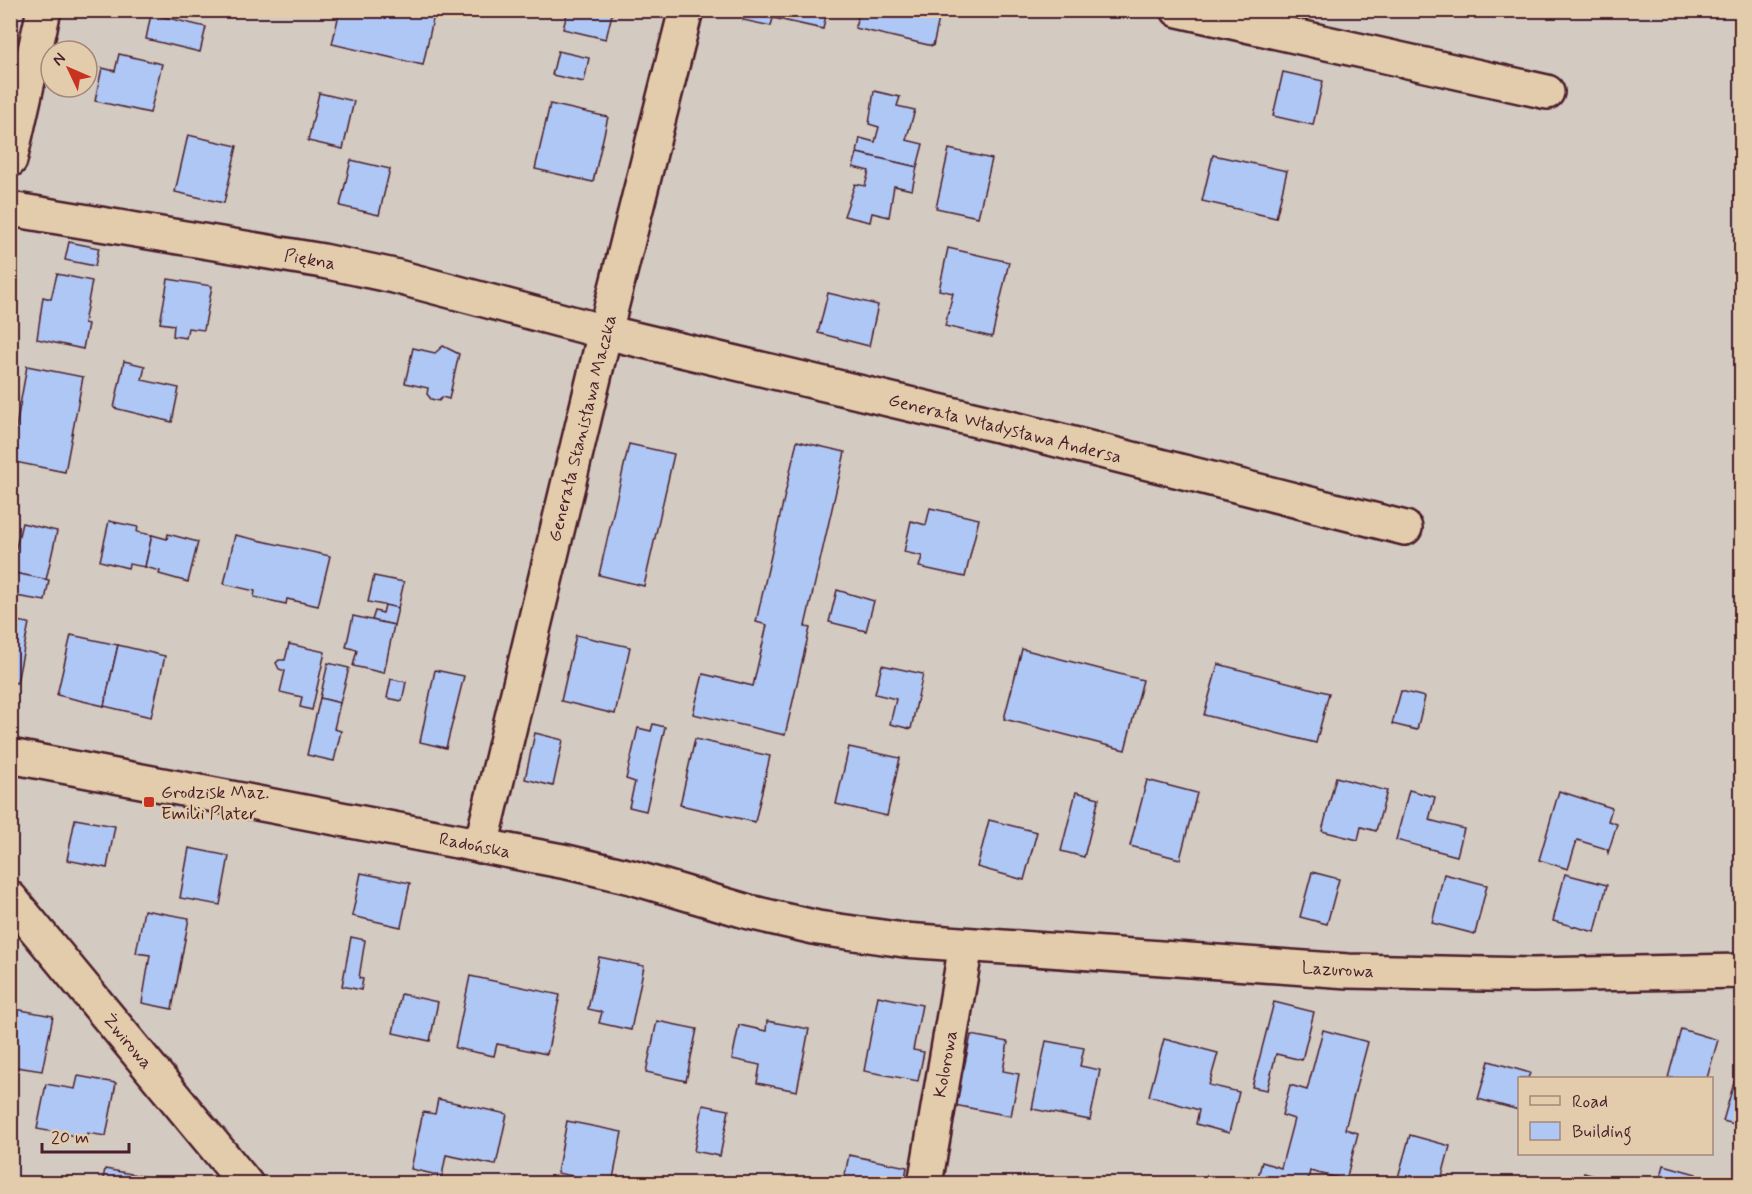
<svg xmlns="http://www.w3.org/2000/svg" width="1752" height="1194" viewBox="0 0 1752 1194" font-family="Mynerve,sans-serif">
<rect width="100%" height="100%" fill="#d3cac2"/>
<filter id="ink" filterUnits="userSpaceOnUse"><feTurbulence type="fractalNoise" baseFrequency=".0167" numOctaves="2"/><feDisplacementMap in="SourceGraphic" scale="12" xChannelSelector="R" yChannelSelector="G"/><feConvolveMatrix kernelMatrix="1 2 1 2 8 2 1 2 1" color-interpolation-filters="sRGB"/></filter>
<g filter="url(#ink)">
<g fill="#aec7f5" stroke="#4a1f2b" stroke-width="1.5">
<polygon points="216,10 240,10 240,16"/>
<polygon points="340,10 435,10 423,65 332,44"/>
<polygon points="568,10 613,10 606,39 563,29"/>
<polygon points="745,10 827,10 823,29 773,18 771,26 743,20"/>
<polygon points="859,10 941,10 933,46 855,28"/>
<polygon points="151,14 206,27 200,52 146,39"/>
<polygon points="558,51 589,58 584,82 552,75"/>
<polygon points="119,54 162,64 150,113 95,101 102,68 115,71"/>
<polygon points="1283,72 1323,81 1313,125 1273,116"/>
<polygon points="874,91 900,97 897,106 915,110 906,140 923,144 917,167 857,153 860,138 875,142 879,127 869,124"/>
<polygon points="319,93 354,101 343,149 308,141"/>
<polygon points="550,104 608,117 593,182 535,169"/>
<polygon points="188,135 237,146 224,203 175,192"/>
<polygon points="949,149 992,159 978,217 936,208"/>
<polygon points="857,153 917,167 912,190 894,186 889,217 872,213 870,222 844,216 855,184 865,186 869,171 853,167"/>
<polygon points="1213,155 1287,171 1276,218 1202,201"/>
<polygon points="351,160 390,169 379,215 340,206"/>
<polygon points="69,242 99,248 95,266 65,260"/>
<polygon points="948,248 1009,262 992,337 945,326 953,293 939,290"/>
<polygon points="57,274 92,281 84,323 88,324 83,349 37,339 43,297 51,299"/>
<polygon points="168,279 212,286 204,330 188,328 186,338 173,336 174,325 160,323"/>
<polygon points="828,293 878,305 869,346 818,333"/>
<polygon points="443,346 459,354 449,399 442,397 439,401 431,399 427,394 428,388 405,383 413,348 435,353"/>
<polygon points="124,361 145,366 142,380 179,388 172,422 114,408"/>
<polygon points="27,366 83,377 65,472 10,461"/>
<polygon points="797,441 845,452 805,626 810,628 785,735 693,714 703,674 753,686 767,625 756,622"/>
<polygon points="629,444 674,454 644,586 599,575"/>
<polygon points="930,508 979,519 965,577 919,567 922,556 904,552 911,521 926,525"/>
<polygon points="109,521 138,527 137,532 152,535 145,567 129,564 128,568 100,561"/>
<polygon points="22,523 57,531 46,580 10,572"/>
<polygon points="168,534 198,542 188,582 159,574 160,571 145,567 152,535 167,539"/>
<polygon points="235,535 330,556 318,606 287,599 286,604 254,597 255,591 224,584"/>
<polygon points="10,572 49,580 45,601 10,595"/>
<polygon points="374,576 404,582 398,608 368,602"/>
<polygon points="837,590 874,601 866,631 829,622"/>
<polygon points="385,605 398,608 394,625 372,620 375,611 383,613"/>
<polygon points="353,616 394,625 384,673 353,666 357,650 346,647"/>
<polygon points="10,620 29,623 17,683 10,682"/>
<polygon points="71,635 118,645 104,706 57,695"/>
<polygon points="576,635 630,647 615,714 561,701"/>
<polygon points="289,644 325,652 312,710 300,707 302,697 280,692 285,671 279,669 276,663 279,660 285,660"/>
<polygon points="118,645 165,656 151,717 104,706"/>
<polygon points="1022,649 1143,680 1125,750 1004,719"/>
<polygon points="328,663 349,668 340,703 320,698"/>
<polygon points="1218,664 1329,693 1316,743 1204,715"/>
<polygon points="882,665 923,674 911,729 890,724 896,699 875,694"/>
<polygon points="435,670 464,676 446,748 420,742"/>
<polygon points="391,679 406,682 402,701 387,698"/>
<polygon points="1401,691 1425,697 1417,730 1392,724"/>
<polygon points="320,698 340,703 334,729 341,731 334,761 307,755"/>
<polygon points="653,724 665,727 646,811 629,807 635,782 626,779 638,728 651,731"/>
<polygon points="535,733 563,740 553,786 525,779"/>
<polygon points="695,739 770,756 755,822 680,805"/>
<polygon points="849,747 900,758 887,816 836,804"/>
<polygon points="1336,777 1387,791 1376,831 1361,827 1358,840 1322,831"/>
<polygon points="1147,780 1197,793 1180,859 1130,846"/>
<polygon points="1409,790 1435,797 1429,820 1464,829 1457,856 1396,840"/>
<polygon points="1559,791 1612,808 1608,821 1617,824 1608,853 1607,849 1577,840 1568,869 1539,860"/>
<polygon points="1076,792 1099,798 1084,857 1061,851"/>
<polygon points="75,819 115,826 107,868 67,860"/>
<polygon points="989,820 1037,832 1024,880 977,867"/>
<polygon points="189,848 229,856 220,905 180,898"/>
<polygon points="1312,872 1339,879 1327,924 1300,917"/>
<polygon points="361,873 410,883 401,927 352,916"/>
<polygon points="1444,874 1487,885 1475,934 1432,923"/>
<polygon points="1565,874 1607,885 1595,932 1553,921"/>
<polygon points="144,910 189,918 172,1009 142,1003 150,955 136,953"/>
<polygon points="351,937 365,940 359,978 363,979 361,990 342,986"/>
<polygon points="599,957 644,966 631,1030 599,1023 602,1012 588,1009"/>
<polygon points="470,976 560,995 547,1054 497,1044 494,1056 455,1048"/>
<polygon points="401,994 438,1002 430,1041 393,1033"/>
<polygon points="878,996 922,1005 913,1050 924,1052 918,1081 864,1071"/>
<polygon points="1274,1002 1314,1012 1302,1060 1276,1054 1267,1090 1252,1087"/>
<polygon points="10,1008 53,1016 42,1071 10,1066"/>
<polygon points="657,1021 697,1029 686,1081 646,1072"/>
<polygon points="767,1021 809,1029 797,1091 757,1083 760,1065 732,1059 739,1025 766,1031"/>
<polygon points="1681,1029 1718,1040 1707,1078 1668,1078"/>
<polygon points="1323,1030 1368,1042 1345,1129 1358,1133 1346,1180 1310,1171 1307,1184 1256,1184 1262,1162 1281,1168 1294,1119 1282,1115 1290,1085 1307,1090"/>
<polygon points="971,1035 1008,1042 1003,1071 1019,1074 1011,1116 949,1104 956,1067 964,1068"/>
<polygon points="1164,1039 1218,1053 1209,1085 1239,1092 1229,1133 1196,1124 1199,1110 1149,1096"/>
<polygon points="1046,1041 1084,1048 1080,1066 1100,1070 1090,1120 1032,1109"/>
<polygon points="1489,1061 1530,1073 1528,1078 1520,1078 1519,1110 1478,1099"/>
<polygon points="1737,1072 1742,1073 1742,1126 1723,1121"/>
<polygon points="78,1076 116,1083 106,1136 87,1133 86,1138 37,1129 46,1084 75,1089"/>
<polygon points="438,1099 507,1114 496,1165 446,1155 442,1176 411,1169 423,1112 435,1114"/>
<polygon points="703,1105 729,1110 720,1156 694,1151"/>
<polygon points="567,1121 622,1132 612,1184 557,1173"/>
<polygon points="10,1126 17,1126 14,1152 10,1152"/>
<polygon points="1410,1135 1450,1146 1440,1184 1408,1184 1397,1181"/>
<polygon points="849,1155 907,1167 904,1184 843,1184"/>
<polygon points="1664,1165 1696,1174 1693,1184 1659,1184"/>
<polygon points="105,1169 148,1177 147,1184 102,1184"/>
<polygon points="1584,1173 1622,1184 1581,1184"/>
</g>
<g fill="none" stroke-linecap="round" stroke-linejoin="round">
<defs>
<g id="minor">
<polyline points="1178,10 1547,92"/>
<polyline points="10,209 323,261 394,276 605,332 1010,428 1405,528"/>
<polyline points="481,846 605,332 686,10"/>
<polyline points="10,898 246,1184"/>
<polyline points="925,1184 966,945"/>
</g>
<g id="tertiary">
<polyline points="10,160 44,10"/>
<polyline points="10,756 567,862 631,877 749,912 818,928 904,940 1348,971 1533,975 1742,971"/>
</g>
</defs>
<use href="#minor" stroke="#4a1f2b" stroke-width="38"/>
<use href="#tertiary" stroke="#4a1f2b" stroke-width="38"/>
<use href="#minor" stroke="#e3ccac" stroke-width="33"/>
<use href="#tertiary" stroke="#e3ccac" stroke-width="33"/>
</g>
</g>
<rect fill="#c8321e" stroke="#e3ccac" stroke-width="2" x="143" y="796" width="12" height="12" rx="3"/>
<g text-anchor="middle" stroke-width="4.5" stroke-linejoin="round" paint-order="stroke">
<g font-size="18" fill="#4a1f2b" stroke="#e3ccac">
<text transform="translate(310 259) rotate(10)" y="6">Piękna</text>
<text transform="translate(582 428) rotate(-76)" y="6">Generała Stanisława Maczka</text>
<text transform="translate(1005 428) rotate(14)" y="6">Generała Władysława Andersa</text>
<text transform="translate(475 845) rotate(11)" y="6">Radońska</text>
<text transform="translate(1338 969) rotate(3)" y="6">Lazurowa</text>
<text transform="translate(128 1041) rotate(50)" y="6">Żwirowa</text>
<text transform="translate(945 1064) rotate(-80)" y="6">Kolorowa</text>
</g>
<g font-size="18" fill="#4a1f2b" stroke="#e3ccac" text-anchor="start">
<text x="161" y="798">Grodzisk Maz.<tspan x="161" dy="21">Emilii Plater</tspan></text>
</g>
</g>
<rect width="1752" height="1194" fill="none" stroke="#e3ccac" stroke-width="36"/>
<rect x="18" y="18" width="1716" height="1158" fill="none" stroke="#4a1f2b" stroke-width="2" filter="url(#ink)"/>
<rect x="1518" y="1077" width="195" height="78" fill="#e3ccac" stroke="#a68778" stroke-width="1.5"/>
<rect x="1530" y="1096" width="30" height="9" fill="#e3ccac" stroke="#a68778" stroke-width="1.5"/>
<text x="1572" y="1107" font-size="18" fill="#4a1f2b">Road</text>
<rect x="1530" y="1122" width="30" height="18" fill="#aec7f5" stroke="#a68778" stroke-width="1.5"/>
<text x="1572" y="1137" font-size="18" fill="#4a1f2b">Building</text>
<g transform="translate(69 69) rotate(314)"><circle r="28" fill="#e3ccac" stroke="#a68778" stroke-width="1.5"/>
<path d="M0-4.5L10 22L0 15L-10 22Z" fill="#c8321e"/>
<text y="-9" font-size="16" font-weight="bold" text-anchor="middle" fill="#4a1f2b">N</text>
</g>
<path d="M42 1143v9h87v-9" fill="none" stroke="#4a1f2b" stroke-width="3"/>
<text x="51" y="1143" font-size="18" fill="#4a1f2b" stroke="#e3ccac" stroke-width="4.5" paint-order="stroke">20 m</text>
</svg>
